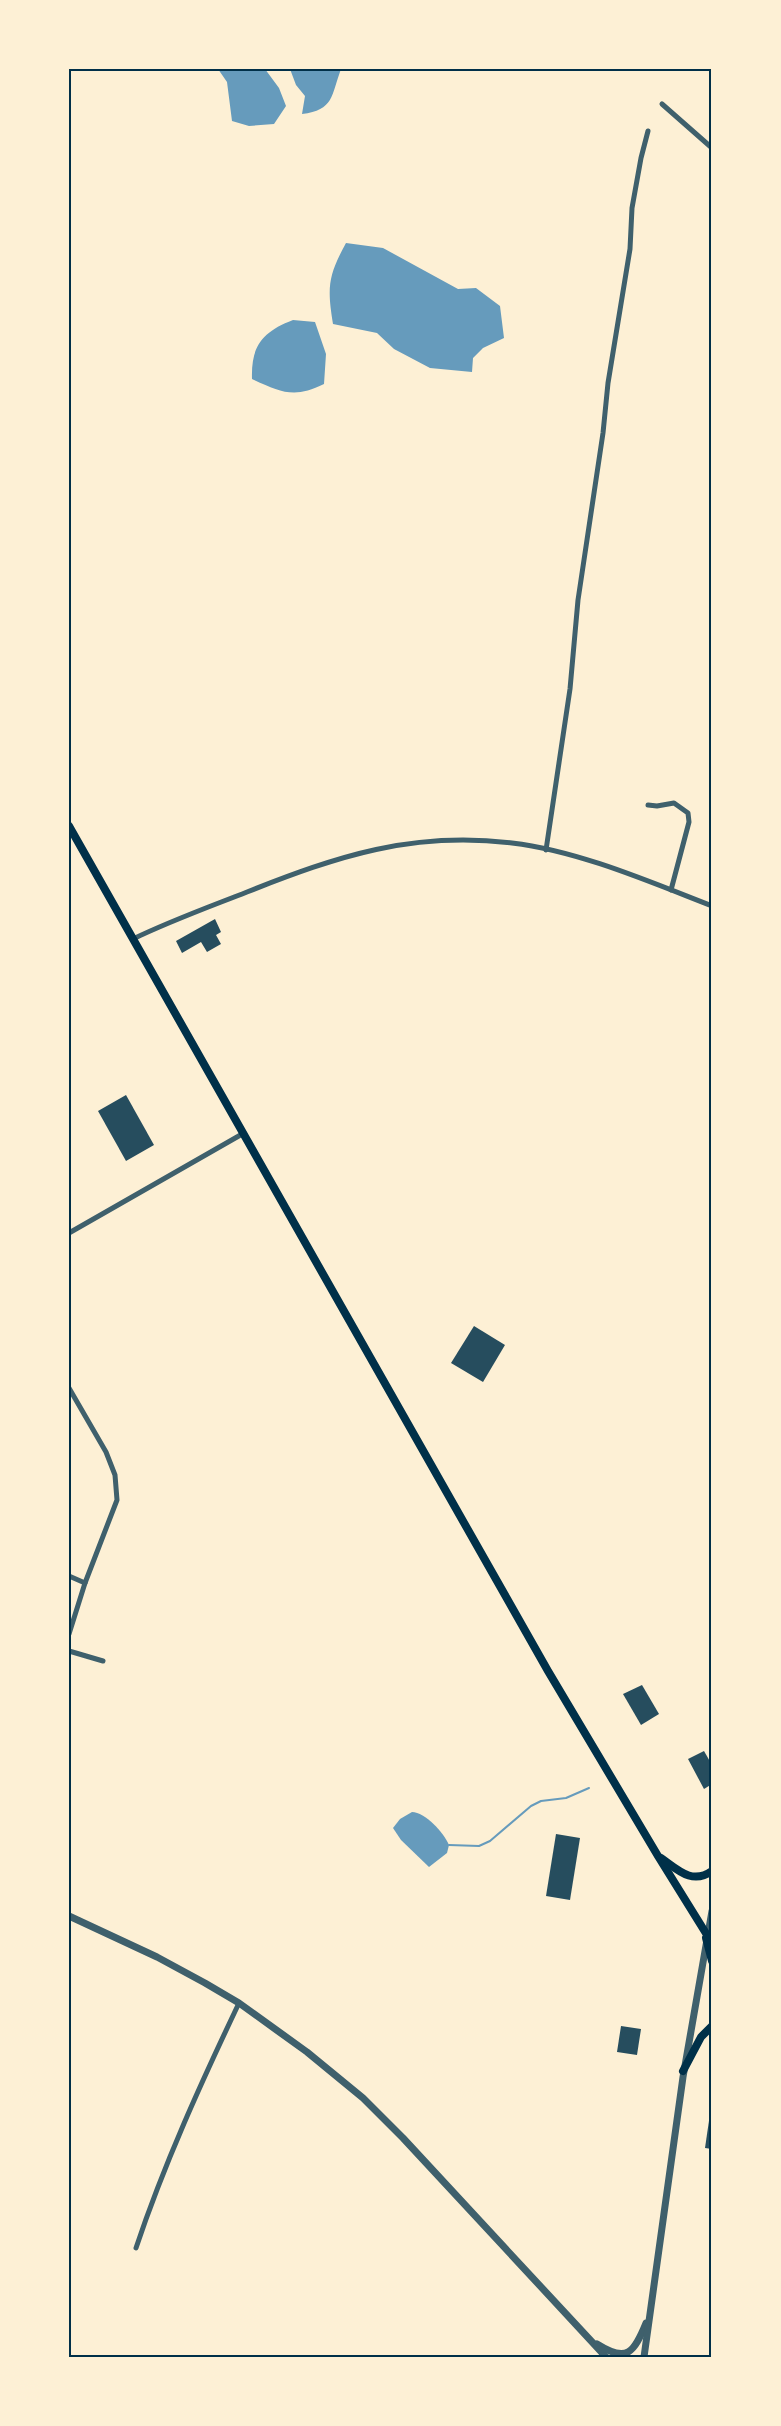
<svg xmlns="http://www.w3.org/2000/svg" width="781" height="2426" viewBox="0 0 781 2426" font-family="Literata,serif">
<rect width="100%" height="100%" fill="#fdf0d5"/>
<g fill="#669bbc">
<polygon points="218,69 265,69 279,88 286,106 274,124 249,126 232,121 227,82"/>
<path d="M 290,69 L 341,69 C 331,96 334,110 302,114 L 305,96 L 296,85 Z"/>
<path d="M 346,243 L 383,248 L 458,289 L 476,288 L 500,306 L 504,338 L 483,348 L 473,358 L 472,372 L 430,368 L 394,349 L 377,333 L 333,324 C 327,287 328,276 346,243 Z"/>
<path d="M 293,320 L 315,322 L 326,354 L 324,384 C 294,399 281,392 252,379 C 251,346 262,332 293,320 Z"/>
<path d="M 412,1812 C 425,1812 444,1833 449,1845 L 447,1853 L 429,1867 L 401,1840 L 393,1828 L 400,1819 Z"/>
</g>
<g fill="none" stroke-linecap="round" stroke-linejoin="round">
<polyline stroke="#669bbc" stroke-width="2" points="449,1845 479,1846 490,1841 531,1806 541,1801 566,1798 589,1788"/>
</g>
<g fill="#264d5e">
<polygon points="215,919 221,932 216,935 221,944 207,952 201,942 182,953 176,941"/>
<polygon points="126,1095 154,1145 126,1161 98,1111"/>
<polygon points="474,1326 505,1345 483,1382 451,1363"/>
<polygon points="642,1685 659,1714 641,1725 623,1694"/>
<polygon points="704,1751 712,1765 712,1784 704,1789 688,1759"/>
<polygon points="556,1834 580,1838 570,1900 546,1896"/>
<polygon points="621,2026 641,2029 637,2055 617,2052"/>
<polygon points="711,2107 712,2107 712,2149 705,2148"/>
</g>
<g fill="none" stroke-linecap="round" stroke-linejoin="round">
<g stroke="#3f606c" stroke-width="5">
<polyline points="662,104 712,148"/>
<polyline points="648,805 657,806 674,803 688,813 689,822 671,890"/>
<polyline points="546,850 570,689 578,600 603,433 608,383 630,249 632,208 641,158 648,131"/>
<path d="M 133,939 C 170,921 209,907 247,892 C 338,856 412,831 512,843 C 579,851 650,882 712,906"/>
<polyline points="69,1233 244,1133"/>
<polyline points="69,1388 106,1452 115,1475 117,1500 85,1583 69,1634"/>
<polyline points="69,1576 85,1583"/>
<polyline points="69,1651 103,1661"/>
<path d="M 136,2248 C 164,2164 201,2083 239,2003"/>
</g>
<g stroke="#3f606c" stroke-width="7">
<polyline points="69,1916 157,1957 205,1983 239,2003 307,2052 363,2098 403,2138 606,2357"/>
<path d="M 597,2344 C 627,2363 634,2353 646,2323"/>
<polyline points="644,2357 683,2077 712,1911"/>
</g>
<g stroke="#003049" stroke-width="8">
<polyline points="69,826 548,1671 658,1856 712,1943"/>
<path d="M 661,1858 C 678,1870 692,1885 712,1871"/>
<polyline points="706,1938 712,1961"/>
<polyline points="683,2071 701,2037 712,2026"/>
</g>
</g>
<rect width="781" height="2426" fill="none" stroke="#fdf0d5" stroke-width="141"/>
<rect x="70" y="70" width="640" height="2286" fill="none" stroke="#003049" stroke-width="2"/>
</svg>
